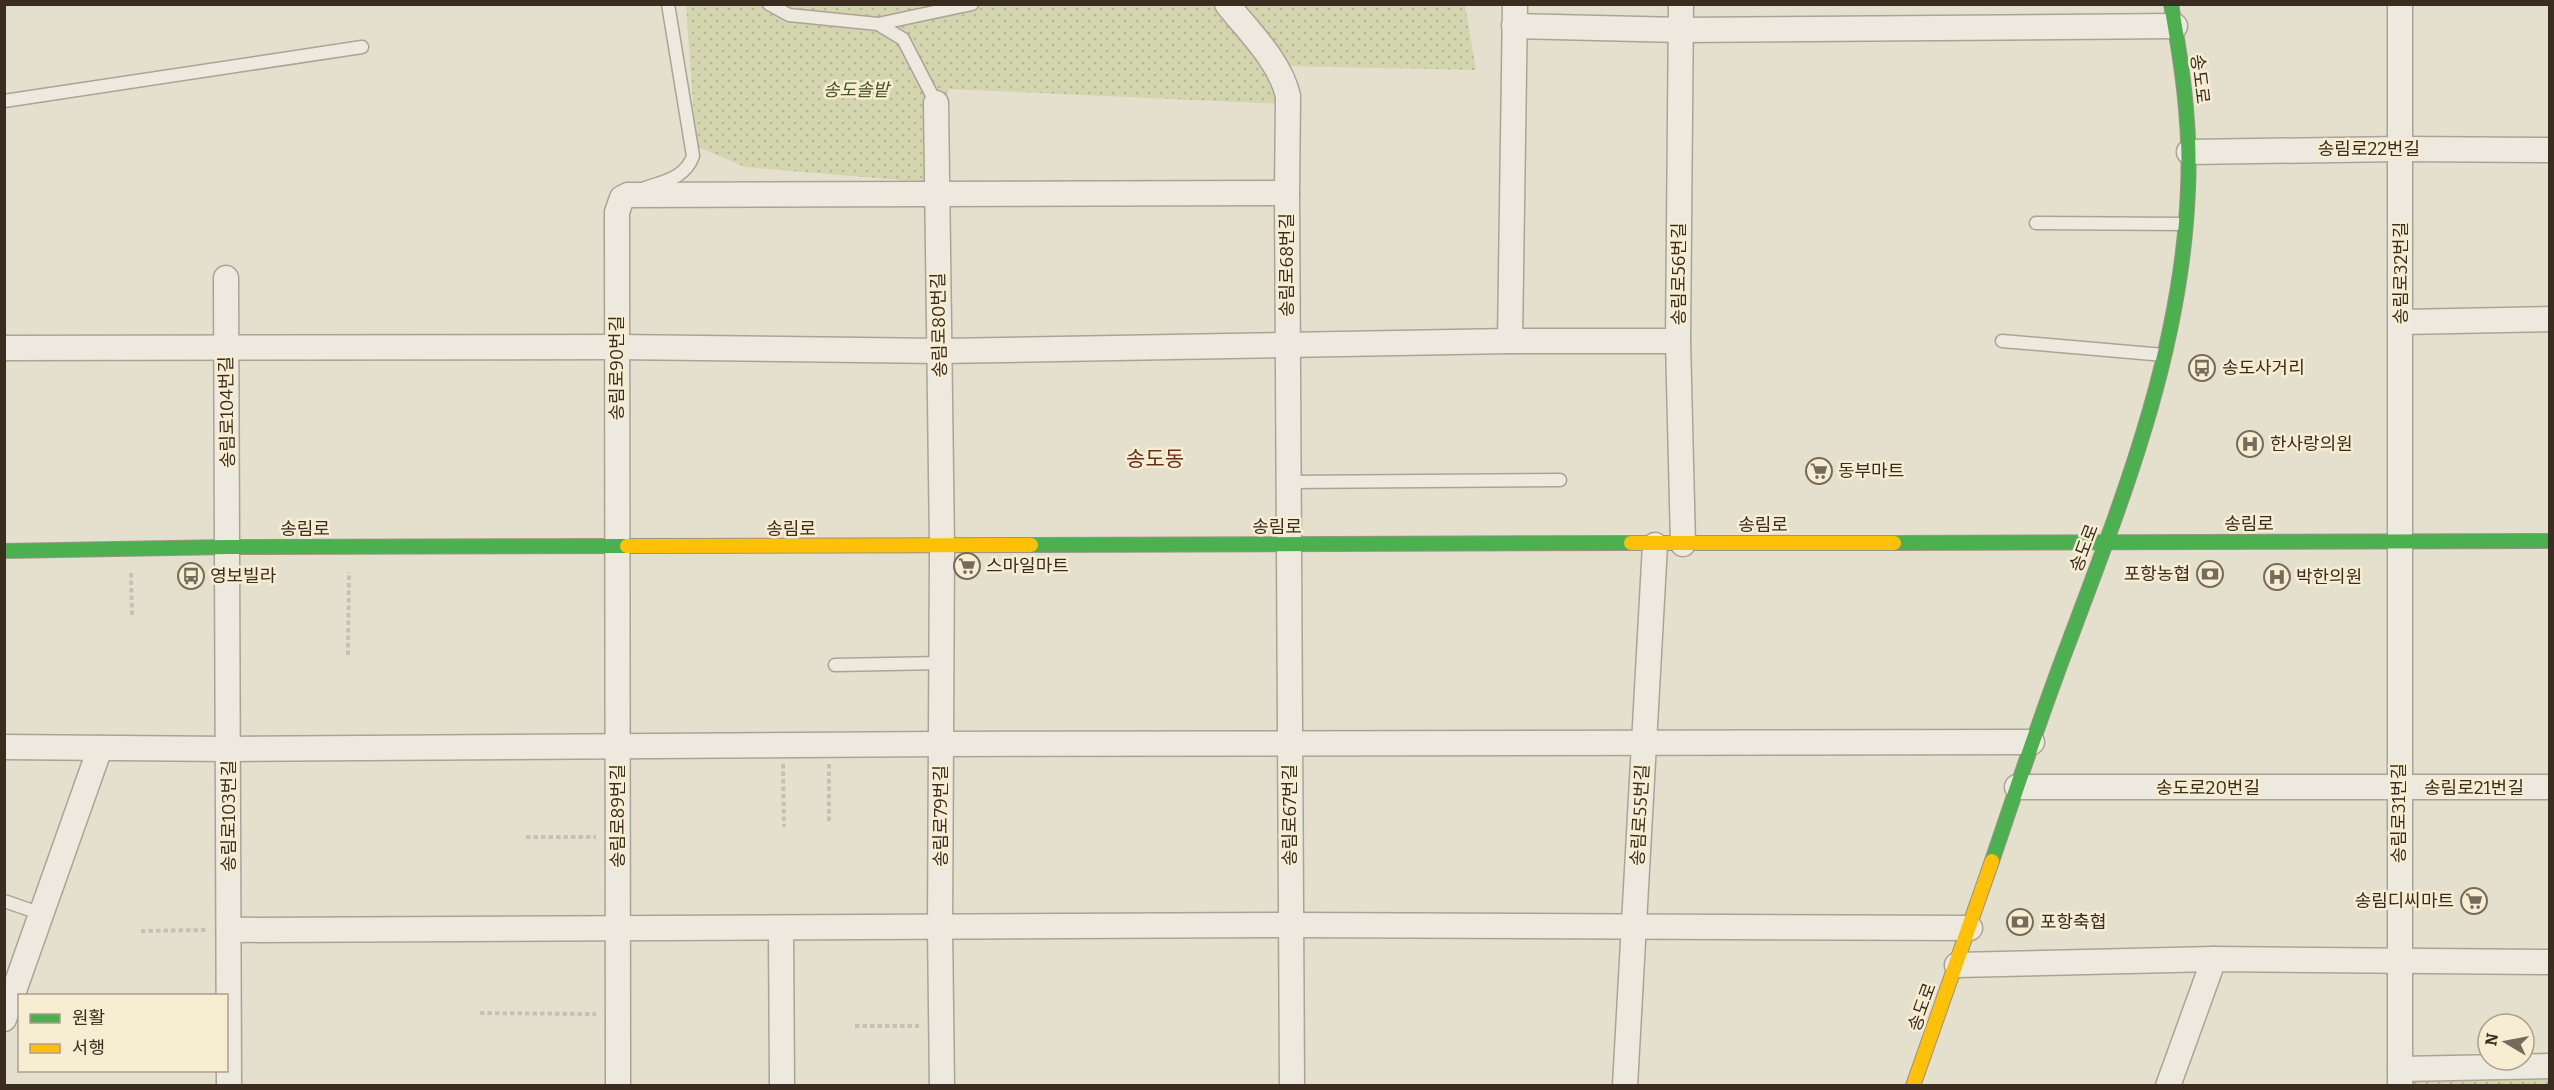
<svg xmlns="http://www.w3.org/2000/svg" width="2554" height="1090" viewBox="0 0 2554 1090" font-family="Bitter,'Noto Sans KR',serif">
<defs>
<pattern id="park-dots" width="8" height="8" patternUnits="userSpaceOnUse" patternTransform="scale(1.5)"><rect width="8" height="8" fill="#d3d5af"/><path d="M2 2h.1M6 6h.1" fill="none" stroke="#b6b796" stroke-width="1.8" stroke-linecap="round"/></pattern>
</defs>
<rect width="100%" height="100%" fill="#e5dfcd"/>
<g fill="url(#park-dots)">
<polygon points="686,5 1465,5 1476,70 1286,66 1282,104 949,89 924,182 745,167 696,146"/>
<polygon points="2549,1074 2549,1085 2407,1085 2407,1075"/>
</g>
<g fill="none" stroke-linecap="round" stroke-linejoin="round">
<defs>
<g id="lane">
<polyline points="769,4 789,15 878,24 972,4"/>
<polyline points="878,24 903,39 936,103"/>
<polyline points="4,101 362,47"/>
<path d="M 645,188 C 665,181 685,178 693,156 L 668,4"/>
<polyline points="2036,223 2185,224"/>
<polyline points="2002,341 2164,355"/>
<polyline points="1288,482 1560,480"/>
<polyline points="835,665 941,663"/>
<polyline points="4,901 42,914"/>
</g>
<g id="street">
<path d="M 1227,4 C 1249,32 1280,61 1288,96 L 1287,193 L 1292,1086"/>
<polyline points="1681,4 1678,341 1683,544"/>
<polyline points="2400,4 2400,1086"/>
<polyline points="1514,26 1681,30 2175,26"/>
<polyline points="936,103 942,547 940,928 942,1086"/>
<polyline points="2189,152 2401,149 2550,150"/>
<polyline points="226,278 229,1086"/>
<polyline points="2402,322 2550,319"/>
<polyline points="1510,341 1515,4"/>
<polyline points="4,348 617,347 940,351 1510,341 1678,341"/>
<polyline points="4,747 229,749 941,744 2032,742"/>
<polyline points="2017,787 2550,787"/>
<polyline points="781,929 782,1086"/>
<polyline points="229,930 1290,925 1970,928"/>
<polyline points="1957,965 2214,959 2550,962"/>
<polyline points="4,1019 100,748"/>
<polyline points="2400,1069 2550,1066"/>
<polyline points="618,1086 617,212 622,198 628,195 1287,193"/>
<polyline points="1625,1086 1655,545"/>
<polyline points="2168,1086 2214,959"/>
</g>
<g id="fast">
<polyline points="1894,543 2550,541"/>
<polyline points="1031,545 1631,543"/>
<polyline points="4,551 228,547 627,546"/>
<path d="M 1992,861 C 2016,790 2040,718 2067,647 C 2123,498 2182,351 2188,189 C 2191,126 2182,65 2171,4"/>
</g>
<g id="slow">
<polyline points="1631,543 1894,543"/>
<polyline points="627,546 1031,545"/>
<polyline points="1913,1086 1992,861"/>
</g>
</defs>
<use href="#lane" stroke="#aaa497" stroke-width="15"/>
<use href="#street" stroke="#aaa497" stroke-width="27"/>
<use href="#fast" stroke="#9a9386" stroke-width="16"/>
<use href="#slow" stroke="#9a9386" stroke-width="16"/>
<g stroke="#c6c0b6" stroke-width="4" stroke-dasharray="4.5 3" stroke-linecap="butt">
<polyline points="131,573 132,617"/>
<polyline points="348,655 349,572"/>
<polyline points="783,764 784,827"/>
<polyline points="829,764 829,823"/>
<polyline points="526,837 596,837"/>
<polyline points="141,931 207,930"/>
<polyline points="480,1013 596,1014"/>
<polyline points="855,1026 919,1026"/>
</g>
<use href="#lane" stroke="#ede9df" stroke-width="12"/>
<use href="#street" stroke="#ede9df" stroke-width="24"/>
<use href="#fast" stroke="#4caf50" stroke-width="14"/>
<use href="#slow" stroke="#ffc107" stroke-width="14"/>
</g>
<defs>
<symbol id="bus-ring" viewBox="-11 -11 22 22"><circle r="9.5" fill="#f6edd3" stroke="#766b5b" stroke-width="1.5"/><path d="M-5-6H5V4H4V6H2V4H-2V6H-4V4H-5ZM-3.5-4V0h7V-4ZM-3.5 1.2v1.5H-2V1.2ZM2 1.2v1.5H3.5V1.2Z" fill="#766b5b"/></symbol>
<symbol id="hospital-ring" viewBox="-11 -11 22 22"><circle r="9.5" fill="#f6edd3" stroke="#766b5b" stroke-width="1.5"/><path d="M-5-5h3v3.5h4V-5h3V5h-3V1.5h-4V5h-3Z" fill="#766b5b"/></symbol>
<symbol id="supermarket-ring" viewBox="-11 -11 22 22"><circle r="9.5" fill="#f6edd3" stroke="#766b5b" stroke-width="1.5"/><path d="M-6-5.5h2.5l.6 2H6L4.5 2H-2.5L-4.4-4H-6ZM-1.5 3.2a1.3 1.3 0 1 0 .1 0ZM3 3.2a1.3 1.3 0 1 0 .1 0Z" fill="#766b5b"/></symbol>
<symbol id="bank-ring" viewBox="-11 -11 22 22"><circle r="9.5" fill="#f6edd3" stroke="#766b5b" stroke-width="1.5"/><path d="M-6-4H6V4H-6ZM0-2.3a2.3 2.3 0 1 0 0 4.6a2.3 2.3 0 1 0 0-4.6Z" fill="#766b5b"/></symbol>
</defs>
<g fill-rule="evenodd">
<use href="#bus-ring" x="2187" y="353" width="30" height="30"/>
<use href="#hospital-ring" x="2235" y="429" width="30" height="30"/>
<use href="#supermarket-ring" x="1804" y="456" width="30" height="30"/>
<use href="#supermarket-ring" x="952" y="551" width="30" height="30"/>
<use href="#bank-ring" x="2195" y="559" width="30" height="30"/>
<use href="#bus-ring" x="176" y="561" width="30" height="30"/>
<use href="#hospital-ring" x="2262" y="562" width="30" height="30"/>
<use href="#supermarket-ring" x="2459" y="886" width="30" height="30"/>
<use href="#bank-ring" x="2005" y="907" width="30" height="30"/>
</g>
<g text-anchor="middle" stroke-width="5" stroke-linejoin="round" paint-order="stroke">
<g font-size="18" fill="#3a2c1e" stroke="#f6edd3">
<text transform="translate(2200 79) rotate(83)" y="6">송도로</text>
<text x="2369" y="155">송림로22번길</text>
<text transform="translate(1287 265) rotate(-90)" y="6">송림로68번길</text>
<text transform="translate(2401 273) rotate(-90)" y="6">송림로32번길</text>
<text transform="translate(1679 274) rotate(-90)" y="6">송림로56번길</text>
<text transform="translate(939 325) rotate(-91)" y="6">송림로80번길</text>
<text transform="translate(617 368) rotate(-90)" y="6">송림로90번길</text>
<text transform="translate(227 412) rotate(-91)" y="6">송림로104번길</text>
<text x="2249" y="530">송림로</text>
<text x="1763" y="531">송림로</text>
<text x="1277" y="533">송림로</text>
<text x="305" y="535">송림로</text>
<text x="791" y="535">송림로</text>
<text transform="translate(2084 548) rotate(-69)" y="6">송도로</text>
<text x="2208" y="794">송도로20번길</text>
<text x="2474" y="794">송림로21번길</text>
<text transform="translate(2399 813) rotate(-90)" y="6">송림로31번길</text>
<text transform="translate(1290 815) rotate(-90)" y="6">송림로67번길</text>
<text transform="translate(1640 815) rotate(-87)" y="6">송림로55번길</text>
<text transform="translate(229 816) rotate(-90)" y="6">송림로103번길</text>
<text transform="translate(618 816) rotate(-90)" y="6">송림로89번길</text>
<text transform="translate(941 816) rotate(-90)" y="6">송림로79번길</text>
<text transform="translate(1922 1007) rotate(-70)" y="6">송도로</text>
</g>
<g font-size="18" font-style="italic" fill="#485624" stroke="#f6edd3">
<text x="856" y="96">송도솔밭</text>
</g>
<g font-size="18" fill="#3a2c1e" stroke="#f6edd3" text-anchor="start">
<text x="2222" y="374">송도사거리</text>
<text x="2270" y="450">한사랑의원</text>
<text x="1838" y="477">동부마트</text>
<text x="986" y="572">스마일마트</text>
<text x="2190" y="580" text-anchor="end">포항농협</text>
<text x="210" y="582">영보빌라</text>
<text x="2296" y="583">박한의원</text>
<text x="2454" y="907" text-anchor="end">송림디씨마트</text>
<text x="2040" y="928">포항축협</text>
</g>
<g font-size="21" fill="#672f1c" stroke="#f6edd3">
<text x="1155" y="466">송도동</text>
</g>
</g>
<rect width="2554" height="1090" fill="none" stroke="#3a2c1e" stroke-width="12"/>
<rect x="18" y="994" width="210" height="78" fill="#f6edd3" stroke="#aba08b" stroke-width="1.5"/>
<rect x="30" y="1014" width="30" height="9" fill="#4caf50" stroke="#aba08b" stroke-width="1.5"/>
<text x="72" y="1024" font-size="18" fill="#3a2c1e">원활</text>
<rect x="30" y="1044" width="30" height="9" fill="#ffc107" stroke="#aba08b" stroke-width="1.5"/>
<text x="72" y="1054" font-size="18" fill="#3a2c1e">서행</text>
<g transform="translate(2506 1042) rotate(280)"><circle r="28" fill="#f6edd3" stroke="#aba08b" stroke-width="1.5"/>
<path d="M0-4.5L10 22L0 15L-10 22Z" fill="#766b5b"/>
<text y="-9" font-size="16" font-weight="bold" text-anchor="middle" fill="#3a2c1e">N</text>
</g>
</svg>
